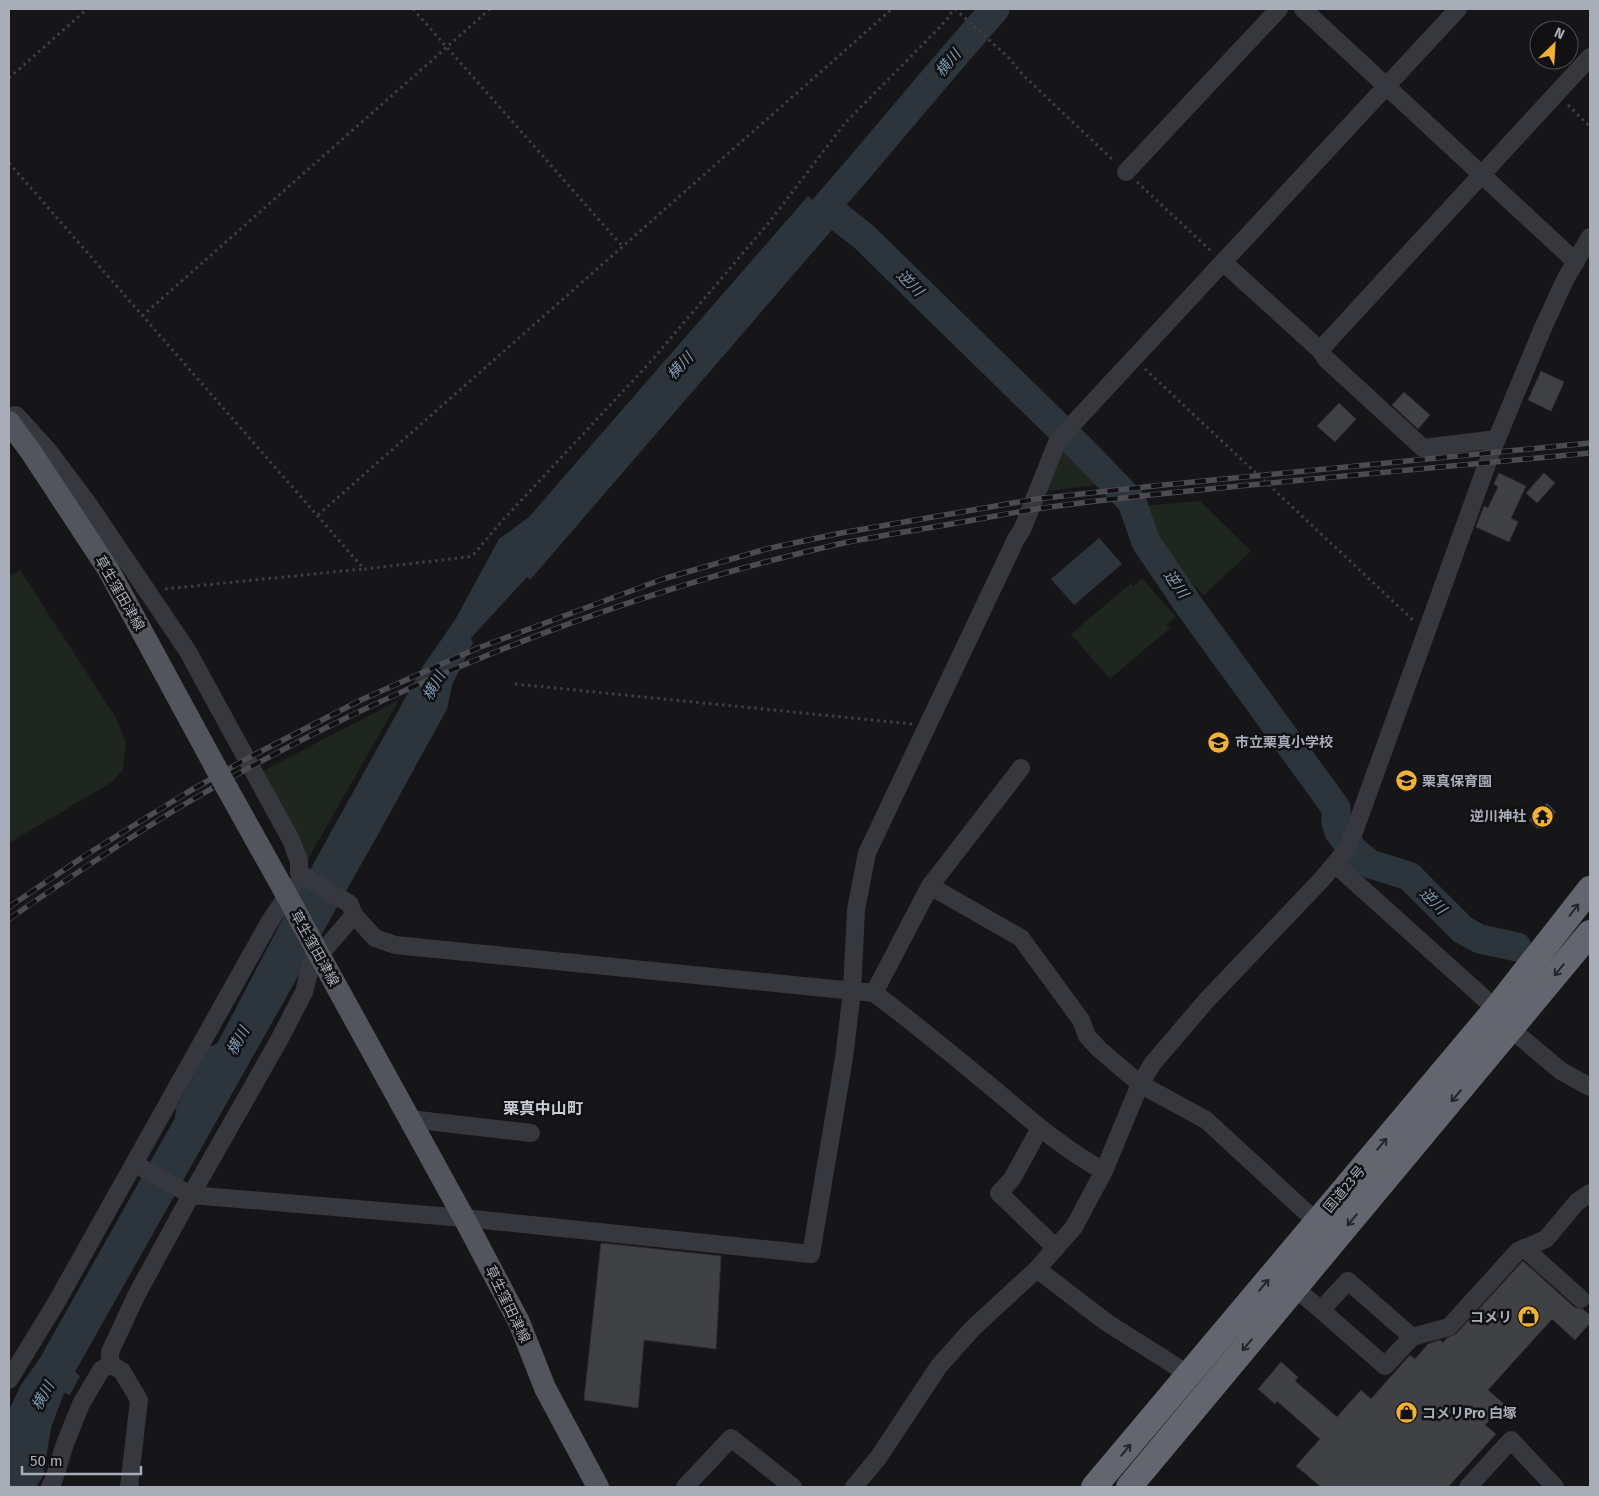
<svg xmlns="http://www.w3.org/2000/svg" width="1599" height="1496" viewBox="0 0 1599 1496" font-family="'Fira Sans','Noto Sans JP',sans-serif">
<rect width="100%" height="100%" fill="#161618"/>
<g fill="#1e261f">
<polygon points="1062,443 1107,484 1045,491"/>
<polygon points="1200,501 1251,551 1204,595 1152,543 1142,519 1141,506"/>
<polygon points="20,570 116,718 126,743 123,770 112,782 9,843 9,576"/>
<polygon points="1142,578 1176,617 1167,625 1170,628 1110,679 1071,634 1131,583 1133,587"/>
<polygon points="399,700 304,866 263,771"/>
</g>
<g fill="#2c353c">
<polygon points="808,196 837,224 530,580 527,577 471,638 473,643 452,685 447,709 380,831 75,1372 80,1376 70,1395 64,1393 51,1428 43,1476 36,1487 9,1487 9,1410 21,1385 40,1358 175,1118 176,1108 209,1047 217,1044 280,924 423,666 455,620 499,539 529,517"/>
<polygon points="1099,538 1122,564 1074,605 1051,579"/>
</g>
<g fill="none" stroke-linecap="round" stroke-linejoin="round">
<g stroke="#2c353c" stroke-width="29">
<polyline points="826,207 863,236 1082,450 1132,502 1146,542 1190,607 1336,808 1336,823 1339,832 1355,852 1370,864 1409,876 1463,930 1480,939 1517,947"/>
<path d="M 796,240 C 864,165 927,85 995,9"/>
</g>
</g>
<g fill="#404145" stroke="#303034">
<polygon points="1541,371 1564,382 1551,411 1528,400"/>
<polygon points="1404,392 1430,415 1418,429 1392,405"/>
<polygon points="1339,403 1356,419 1335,442 1317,426"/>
<polygon points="1499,473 1526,486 1511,518 1518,522 1509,542 1476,527 1484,506 1488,508 1498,487 1494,484"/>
<polygon points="1544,473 1555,483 1537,503 1526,493"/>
<polygon points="1547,803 1556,812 1538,829 1529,820"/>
<polygon points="601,1243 721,1256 716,1349 644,1340 638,1408 584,1400"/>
<polygon points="1523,1261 1574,1307 1583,1309 1590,1315 1590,1323 1575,1340 1552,1319 1488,1390 1504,1404 1485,1425 1496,1434 1448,1487 1321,1487 1296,1466 1320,1439 1277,1401 1275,1404 1258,1389 1281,1362 1298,1377 1295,1381 1337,1417 1361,1390 1371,1399 1410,1355 1415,1359 1428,1344 1440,1340 1443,1343 1447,1338 1456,1334"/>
</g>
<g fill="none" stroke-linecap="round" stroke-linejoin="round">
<g stroke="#3d3f44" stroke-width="3" stroke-dasharray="2.5 4" stroke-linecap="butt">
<polyline points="413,9 623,247"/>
<polyline points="955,9 1008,57 1023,75 1114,161"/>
<polyline points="9,78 87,9"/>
<polyline points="1568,105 1590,127"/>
<polyline points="9,163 364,569 468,557 474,554 502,521 653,359 771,220 845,123 937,30 949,17 953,9"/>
<polyline points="1137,182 1211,251"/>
<polyline points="142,316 490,9"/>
<polyline points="1145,369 1414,621"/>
<polyline points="318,515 892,9"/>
<polyline points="165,589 363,569"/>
<polyline points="515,684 912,724"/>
</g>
<g stroke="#37383d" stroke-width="18">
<polyline points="1303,9 1576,262"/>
<polyline points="1126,172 1279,9"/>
<polyline points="1223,262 1320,350 1326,359 1423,448 1497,439"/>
<polyline points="1320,350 1590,57"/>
<path d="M 9,417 L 16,415 L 47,449 L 89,505 L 187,650 L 291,840 L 299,861 L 299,873 L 350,904 L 354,915 L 375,938 L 395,945 L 874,993 C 913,1022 950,1053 988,1084 C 1025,1115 1061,1148 1104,1171"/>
<polyline points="1335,864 1496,1009 1511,1029 1561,1071 1590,1087"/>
<polyline points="930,886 1021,938 1081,1020 1087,1036 1099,1049 1140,1084 1206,1120 1307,1213"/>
<polyline points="874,993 930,886 1021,768"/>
<polyline points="410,1119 531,1133"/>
<polyline points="1040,1128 1012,1179 999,1193 1056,1248"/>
<polyline points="135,1164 191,1195 464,1218 811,1254 844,1058 852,991 856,910 867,853 1016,539 1022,530 1058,440 1458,9"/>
<polyline points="1524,1248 1581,1299"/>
<polyline points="1037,1269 1106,1322 1177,1367"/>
<polyline points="1295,1288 1321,1310"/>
<polyline points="1412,1337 1348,1281 1321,1310 1385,1366 1412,1337 1449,1327 1518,1251 1546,1239 1577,1202 1590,1193"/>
<polyline points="110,1364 110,1352 137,1294 191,1195 278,1042 304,992 311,965 354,915"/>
<polyline points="9,1380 56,1303 270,921 293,887"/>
<polyline points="50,1487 54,1479 65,1444 81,1404 101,1370 110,1364 122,1371 139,1400 129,1487"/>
<polyline points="685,1487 731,1438 793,1487"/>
<polyline points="854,1487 878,1458 939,1366 973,1328 1037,1269 1074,1227 1104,1171 1140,1084 1153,1063 1206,1001 1323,878 1347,849 1353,835 1491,453 1542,330 1565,280 1590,237"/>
<polyline points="1468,1487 1511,1440 1555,1487"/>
</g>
<g stroke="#53555c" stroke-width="22">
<polyline points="9,422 31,452 108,569 216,768"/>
<polyline points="228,790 285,892"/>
<polyline points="322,960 464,1218 519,1322 545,1388 598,1487"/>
</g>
<g stroke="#63666e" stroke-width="26">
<polyline points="1094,1487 1496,1009 1590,889"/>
<polyline points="1129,1487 1590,933"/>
</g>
<defs>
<g id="rail">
<polyline points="9,907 89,853 188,792 246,759 361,700 478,648 663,579 766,549 841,533 1036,499 1163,485 1590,443"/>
<path d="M 9,919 C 67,879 125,840 185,804 C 384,687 614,595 839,544 C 872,537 906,532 939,526 C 969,521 999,515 1030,510 C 1099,499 1169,493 1239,486 C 1356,475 1473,464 1590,453"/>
</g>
</defs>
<use href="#rail" stroke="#4a4c52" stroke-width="5.5"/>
<use href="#rail" stroke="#111113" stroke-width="4" stroke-dasharray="11" stroke-linecap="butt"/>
<g stroke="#53555c" stroke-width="22">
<polyline points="216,768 228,790"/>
<polyline points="285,892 322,960"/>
</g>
</g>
<defs><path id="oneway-shaft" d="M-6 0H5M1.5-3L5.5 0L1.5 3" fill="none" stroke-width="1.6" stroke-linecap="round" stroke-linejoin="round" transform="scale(1.25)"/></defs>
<g stroke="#26262a">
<use href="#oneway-shaft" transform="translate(1574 910) rotate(-52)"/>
<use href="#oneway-shaft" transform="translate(1559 970) rotate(129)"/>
<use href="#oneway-shaft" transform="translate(1456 1096) rotate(130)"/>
<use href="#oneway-shaft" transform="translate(1382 1144) rotate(-50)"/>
<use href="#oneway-shaft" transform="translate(1352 1220) rotate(130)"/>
<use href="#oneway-shaft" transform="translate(1264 1285) rotate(-50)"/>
<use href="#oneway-shaft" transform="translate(1247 1345) rotate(130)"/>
<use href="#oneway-shaft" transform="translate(1126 1450) rotate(-50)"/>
</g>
<defs>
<symbol id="school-disc" viewBox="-11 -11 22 22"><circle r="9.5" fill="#f2b134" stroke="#111113"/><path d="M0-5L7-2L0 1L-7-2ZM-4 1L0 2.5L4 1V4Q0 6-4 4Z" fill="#111"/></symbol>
<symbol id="temple-disc" viewBox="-11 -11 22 22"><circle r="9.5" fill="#f2b134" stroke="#111113"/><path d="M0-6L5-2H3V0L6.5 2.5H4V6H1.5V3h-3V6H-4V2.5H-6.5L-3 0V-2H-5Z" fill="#111"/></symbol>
<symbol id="shop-disc" viewBox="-11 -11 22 22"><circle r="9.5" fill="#f2b134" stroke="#111113"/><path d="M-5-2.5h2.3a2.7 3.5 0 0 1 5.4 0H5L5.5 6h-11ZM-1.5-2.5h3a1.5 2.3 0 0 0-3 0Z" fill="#111"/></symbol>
</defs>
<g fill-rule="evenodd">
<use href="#school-disc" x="1206" y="730" width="25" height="25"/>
<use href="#school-disc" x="1394" y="768" width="25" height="25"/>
<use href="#temple-disc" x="1530" y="804" width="25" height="25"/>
<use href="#shop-disc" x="1516" y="1304" width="25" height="25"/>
<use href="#shop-disc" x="1394" y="1400" width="25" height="25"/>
</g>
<g text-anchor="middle" stroke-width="5" stroke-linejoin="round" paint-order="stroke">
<g font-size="14" fill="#a8adb8" stroke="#111113">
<text transform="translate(120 593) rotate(60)" y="5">草生窪田津線</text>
<text transform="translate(315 948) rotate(61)" y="5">草生窪田津線</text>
<text transform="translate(1344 1189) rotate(-50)" y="5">国道23号</text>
<text transform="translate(508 1304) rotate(64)" y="5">草生窪田津線</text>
</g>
<g font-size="14" font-weight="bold" fill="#a8adb8" stroke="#111113" text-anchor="start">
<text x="1235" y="747">市立栗真小学校</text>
<text x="1422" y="786">栗真保育園</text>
<text x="1526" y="821" text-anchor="end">逆川神社</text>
<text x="1512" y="1322" text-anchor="end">コメリ</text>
<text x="1422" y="1418">コメリPro 白塚</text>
</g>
<g font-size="15" font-style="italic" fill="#7f9bb3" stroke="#111113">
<text transform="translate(948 63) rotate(-50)" y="5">横川</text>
<text transform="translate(910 283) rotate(45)" y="5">逆川</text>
<text transform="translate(680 366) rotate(-47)" y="5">横川</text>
<text transform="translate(1176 584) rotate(54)" y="5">逆川</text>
<text transform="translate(434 686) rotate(-61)" y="5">横川</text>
<text transform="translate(1433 901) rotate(45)" y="5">逆川</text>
<text transform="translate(238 1041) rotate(-61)" y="5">横川</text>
<text transform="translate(43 1396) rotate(-61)" y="5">横川</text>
</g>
<g font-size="16" font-weight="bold" fill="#c9ccd4" stroke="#111113">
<text x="543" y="1114">栗真中山町</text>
</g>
</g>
<rect width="1599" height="1496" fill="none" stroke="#a8adb8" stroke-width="20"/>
<g transform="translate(1554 45) rotate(25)"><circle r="24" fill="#111113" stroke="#4d4f55"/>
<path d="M0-4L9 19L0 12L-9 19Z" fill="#f2b134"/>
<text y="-8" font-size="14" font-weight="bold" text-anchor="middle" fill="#a8adb8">N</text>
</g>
<path d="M22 1466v8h119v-8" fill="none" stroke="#a8adb8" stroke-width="2.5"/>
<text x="30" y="1466" font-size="15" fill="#a8adb8" stroke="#111113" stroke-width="4" paint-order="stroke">50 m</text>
</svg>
